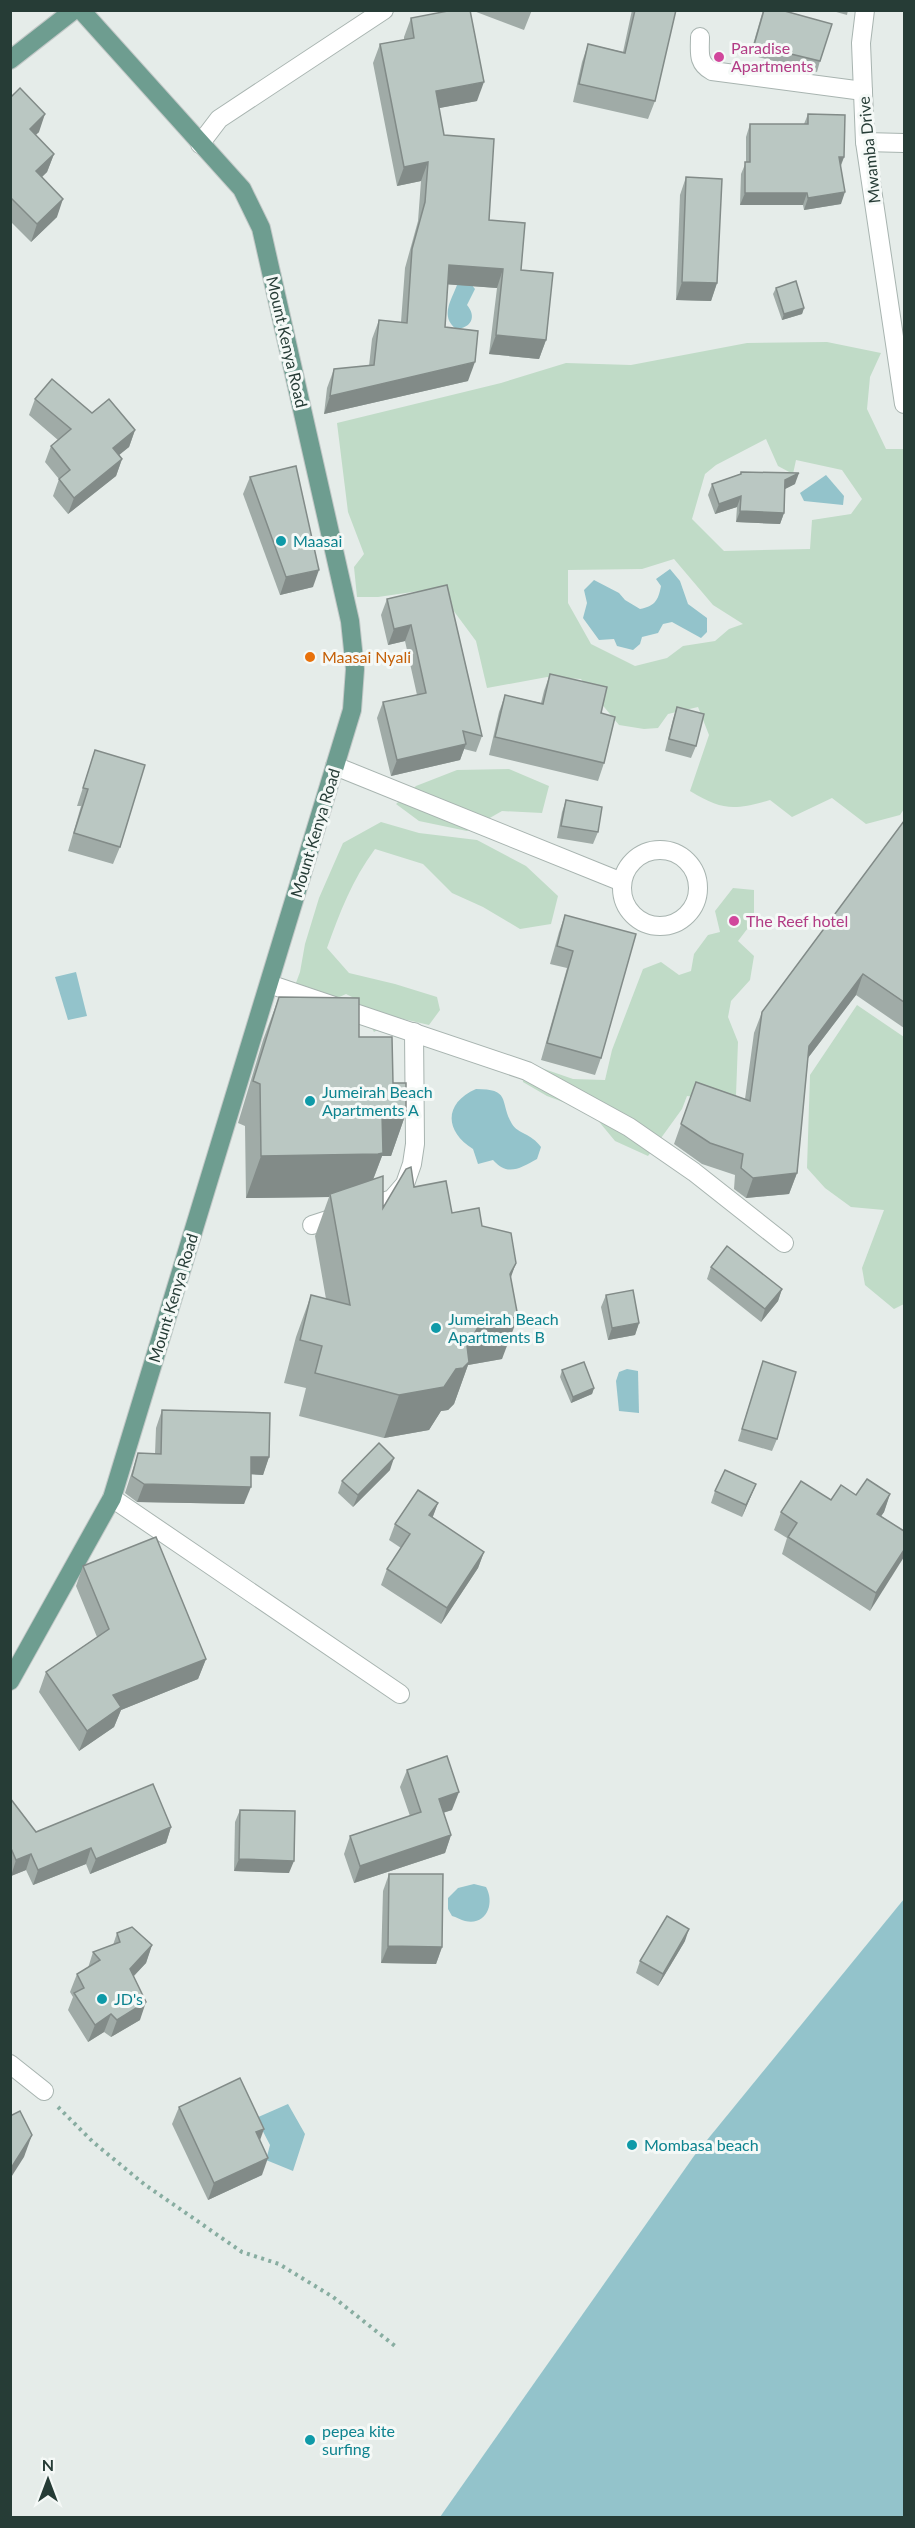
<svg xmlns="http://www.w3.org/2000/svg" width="915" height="2528" viewBox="0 0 915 2528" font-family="Lato,sans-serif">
<rect width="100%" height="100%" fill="#e5ece9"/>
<g fill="#c0dbc7" fill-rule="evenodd">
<path d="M 827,342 L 881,353 L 870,377 L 867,409 L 886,449 L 904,449 L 904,809 L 900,815 L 866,824 L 832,798 L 792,817 L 770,800 C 734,810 723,811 690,791 L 709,735 L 698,707 L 668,714 L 658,728 L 644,729 L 619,725 L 581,679 L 547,677 L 487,688 L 476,641 L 453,610 L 433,589 L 378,597 L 357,597 L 354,567 L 364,554 L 348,512 L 337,423 L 501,383 L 566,363 L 631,365 L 747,343 ZM 766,439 L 778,466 L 793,474 L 796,460 L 842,470 L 862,499 L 851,514 L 812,520 L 810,549 L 724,551 L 692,519 L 705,474 L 716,465 ZM 674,559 L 713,605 L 743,624 L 729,629 L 715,641 L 683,646 L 667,658 L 635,666 L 591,644 L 568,603 L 568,570 L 642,569 Z"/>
<polygon points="509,769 549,786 542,813 502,811 467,831 419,821 396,804 416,786 457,770"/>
<path d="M 381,822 L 419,833 L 477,840 L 526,866 L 558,896 L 551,924 L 520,929 L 483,907 L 452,893 L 423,864 L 375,849 C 352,880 340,912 327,948 L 349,973 L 395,984 L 437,997 L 440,1010 L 429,1025 L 399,1018 L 374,1032 L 356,999 L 346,994 L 304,1013 L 287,1007 L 300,972 L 305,944 L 319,898 L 343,843 Z"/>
<polygon points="733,888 754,890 754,920 738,941 754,956 750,980 731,1001 728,1017 738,1042 736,1095 715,1100 687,1096 682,1109 648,1156 615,1141 596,1118 571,1105 547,1096 523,1082 521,1061 573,1079 605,1080 612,1050 643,969 661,962 679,975 691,971 694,954 708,935 720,932 715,911"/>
<polygon points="857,1005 904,1037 904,1304 894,1309 865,1285 862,1268 884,1210 851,1207 825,1188 807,1168 810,1075"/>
</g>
<g fill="#93c3cb">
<path d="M 464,283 L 471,284 L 475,289 L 467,305 C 477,317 471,328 456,329 C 440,316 451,301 457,285 Z"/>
<polygon points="826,475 844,496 843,505 804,501 800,493"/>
<path d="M 670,569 L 680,581 L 688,604 L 707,618 L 707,632 L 701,638 L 672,622 L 663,624 L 658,633 L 642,637 L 640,644 L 633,650 L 617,646 L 614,639 L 599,640 L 583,618 L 587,603 L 584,590 L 594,580 L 619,593 L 625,600 L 640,609 C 655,606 658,601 661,586 L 656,579 Z"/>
<polygon points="76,972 87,1016 68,1020 55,977"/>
<path d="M 476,1089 C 512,1089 499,1102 512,1124 C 518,1134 531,1133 541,1147 L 537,1159 C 520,1168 508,1177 493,1160 L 478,1164 L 473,1149 C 444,1131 444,1103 476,1089 Z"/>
<polygon points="627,1369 638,1371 639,1413 619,1411 616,1381 619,1372"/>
<path d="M 474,1884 L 486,1887 C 495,1903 487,1926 465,1921 C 461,1920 456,1917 452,1916 L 448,1909 L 448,1898 L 458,1888 Z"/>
<polygon points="904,1899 904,2517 440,2517 694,2156"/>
<polygon points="288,2104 305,2134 293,2171 266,2160 270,2145 256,2118"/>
</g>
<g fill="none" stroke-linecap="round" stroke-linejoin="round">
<defs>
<g id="minor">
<polyline points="865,10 861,43 865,142 904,404"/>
<path d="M 700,37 C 700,52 697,63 712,71 L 863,91"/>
<polyline points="865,142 904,143"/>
<polyline points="200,144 219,119 384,10"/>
<polyline points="335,766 622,882"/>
<circle cx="660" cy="888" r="38"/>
<polyline points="269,984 527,1071 629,1127 694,1172 784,1243"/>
<polyline points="312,1225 392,1199 405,1184 412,1164 415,1144 414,1032"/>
<polyline points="112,1498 400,1694"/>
<polyline points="10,2064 44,2091"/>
</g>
<g id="major">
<polyline points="10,60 74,10"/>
<polyline points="10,1681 112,1498 352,710 355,669 350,621 261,228 242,189 81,10"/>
</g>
</defs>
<use href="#minor" stroke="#a8b4b0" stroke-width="20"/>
<use href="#major" stroke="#c2c8c7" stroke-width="20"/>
<polyline stroke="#88ada1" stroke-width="4" stroke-dasharray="3 4.5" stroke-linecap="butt" points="58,2107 93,2142 144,2184 242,2252 279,2264 333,2297 395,2346"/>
<use href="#minor" stroke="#fff" stroke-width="18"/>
<use href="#major" stroke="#6e9d90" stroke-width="18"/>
</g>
<g fill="#a0aba7">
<polygon points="471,10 532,10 524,30"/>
<polygon points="632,10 676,10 655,101 648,119 573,102 582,62 588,44 623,52"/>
<polygon points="763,10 820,61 817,72 750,55"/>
<polygon points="829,10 848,10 847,15"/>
<polygon points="411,18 477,101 439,108 444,135 489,220 521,270 546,340 539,359 489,354 497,288 447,284 445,327 468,381 324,414 327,388 334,369 369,366 372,339 379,320 401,322 405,268 418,221 421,181 397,186 373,63 380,44 404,40 404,37"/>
<polygon points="10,98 39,132 35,135 54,154 47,172 42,177 57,217 31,242 10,221"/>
<polygon points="808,114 844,157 841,166 841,204 804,210 803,205 740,205 741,174 746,162 746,137 750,124 804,124"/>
<polygon points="686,177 717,283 711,301 676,300 680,195"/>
<polygon points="776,288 804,308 802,314 782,320 773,294"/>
<polygon points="35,399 92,413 135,430 129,447 118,455 122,459 116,476 68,514 53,496 59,479 45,462 51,446 58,440 29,415"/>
<polygon points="741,472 795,484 785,489 784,513 780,524 736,522 737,507 715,514 708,495 712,484 740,474"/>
<polygon points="250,477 313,587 280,595 243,494"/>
<polygon points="447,585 482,736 476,752 464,749 460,760 391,776 377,718 383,702 417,695 405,641 388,645 381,615 387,599"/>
<polygon points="550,674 601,713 604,763 598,781 489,755 499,712 505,695 541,703 544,691"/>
<polygon points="677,707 696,746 691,758 665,751 673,719"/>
<polygon points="95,750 120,847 113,864 68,851 81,806 77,806"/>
<polygon points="566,800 598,832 593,844 557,838 562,812"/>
<polygon points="904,821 904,1028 856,995 808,1058 797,1173 789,1194 746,1198 734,1189 735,1175 702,1164 674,1144 696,1082 745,1099 754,1033 762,1012"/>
<polygon points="565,915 601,1058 595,1075 541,1060 567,968 550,964 559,932"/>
<polygon points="279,997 359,1037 393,1083 406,1113 391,1156 382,1156 373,1180 383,1208 414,1187 452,1213 482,1226 511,1279 502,1359 468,1365 454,1404 448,1410 441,1411 429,1430 384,1438 299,1416 306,1388 284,1383 296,1337 311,1295 326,1299 315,1236 329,1197 246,1198 245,1126 238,1123 263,1040"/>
<polygon points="711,1267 782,1289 778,1301 761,1322 707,1279"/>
<polygon points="606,1295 639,1323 635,1335 608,1340 601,1307"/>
<polygon points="763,1361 777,1439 772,1451 738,1441"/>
<polygon points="562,1370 594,1388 592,1394 571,1403 560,1377"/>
<polygon points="162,1410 269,1457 263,1475 251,1474 244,1504 137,1502 125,1493 138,1453 155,1454 156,1428"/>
<polygon points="390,1470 353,1507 338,1493 342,1481"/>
<polygon points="756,1484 742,1517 711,1503 715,1491"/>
<polygon points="890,1494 884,1512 881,1516 904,1531 870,1611 782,1554 787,1538 774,1530 781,1512 831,1500 856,1495"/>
<polygon points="438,1503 432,1518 484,1552 478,1568 441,1624 381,1585 387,1569 401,1548 389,1540 395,1524"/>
<polygon points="83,1566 206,1659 198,1679 121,1710 114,1727 79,1751 39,1692 46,1672 97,1637 76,1586"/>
<polygon points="407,1770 452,1810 443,1813 451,1835 445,1853 354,1883 344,1854 350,1836 410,1816 400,1787"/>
<polygon points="10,1798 36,1832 171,1827 166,1843 90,1874 86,1864 33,1885 26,1870 11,1876"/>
<polygon points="240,1810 289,1873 234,1871 235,1822"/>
<polygon points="389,1874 442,1947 436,1964 381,1963 383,1891"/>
<polygon points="117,1933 152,1945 146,1963 134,1976 140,2020 111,2037 104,2032 88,2042 68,2010 73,1997 70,1992 77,1974 88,1968 93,1952 113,1945"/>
<polygon points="685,1941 658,1986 636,1973 640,1961"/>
<polygon points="179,2107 262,2175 208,2200 172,2124"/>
</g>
<g fill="#828b88">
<polygon points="484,82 477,101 429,110 436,91"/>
<polygon points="45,114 39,132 23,147 30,129"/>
<polygon points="54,154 47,172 29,189 36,171"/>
<polygon points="839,157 844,157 839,169"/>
<polygon points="428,162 421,181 397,186 404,167"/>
<polygon points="845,192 841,204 804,210 808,198"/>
<polygon points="745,193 807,193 803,205 740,205"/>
<polygon points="63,199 57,217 31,242 37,224"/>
<polygon points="449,265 503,269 497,288 442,284"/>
<polygon points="682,282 717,283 711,301 676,300"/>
<polygon points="804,308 802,314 782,320 784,314"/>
<polygon points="496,335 546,340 539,359 489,354"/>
<polygon points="475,362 468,381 324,414 330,396"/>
<polygon points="135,430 129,447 107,465 113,448"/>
<polygon points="122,459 116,476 68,514 74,498"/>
<polygon points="799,473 795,484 781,491 785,480"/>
<polygon points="741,496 737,507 715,514 719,504"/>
<polygon points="740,511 784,513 780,524 736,522"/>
<polygon points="319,570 313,587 280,595 286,577"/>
<polygon points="411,625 405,641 388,645 394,629"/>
<polygon points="466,744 460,760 391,776 397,760"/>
<polygon points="863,974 856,995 801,1067 809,1046"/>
<polygon points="406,1113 391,1156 382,1156 367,1195 330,1194 329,1197 246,1198 261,1156 382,1114"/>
<polygon points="797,1173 789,1194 746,1198 753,1178"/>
<polygon points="516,1263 501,1305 510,1274"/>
<polygon points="782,1289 778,1301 761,1322 765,1309"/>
<polygon points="518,1317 502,1359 468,1365 454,1404 448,1410 441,1411 429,1430 384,1438 399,1395 456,1369 467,1346 480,1324"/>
<polygon points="639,1323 635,1335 608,1340 612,1328"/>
<polygon points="594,1388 592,1394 571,1403 573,1397"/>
<polygon points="251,1457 269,1457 263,1475 245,1474"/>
<polygon points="394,1458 390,1470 353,1507 358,1495"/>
<polygon points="144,1484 251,1487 244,1504 137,1502"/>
<polygon points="756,1484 751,1496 742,1517 746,1505"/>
<polygon points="890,1494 884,1512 871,1531 877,1514"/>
<polygon points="438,1503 432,1519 429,1515"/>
<polygon points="904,1550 904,1557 870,1611 876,1593"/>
<polygon points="484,1552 478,1568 441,1624 447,1608"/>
<polygon points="206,1659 198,1679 121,1710 114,1727 79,1751 87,1731 113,1695"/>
<polygon points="459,1792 452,1810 432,1816 439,1799"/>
<polygon points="171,1827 166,1843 90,1874 96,1859"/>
<polygon points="451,1835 445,1853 354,1883 360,1866"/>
<polygon points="91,1848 86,1864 33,1885 38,1870"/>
<polygon points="31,1854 26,1870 11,1876 16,1860"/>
<polygon points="239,1859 294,1861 289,1873 234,1871"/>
<polygon points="689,1929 685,1941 658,1986 663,1974"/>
<polygon points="152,1945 146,1963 124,1986 130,1969"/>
<polygon points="388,1946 442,1947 436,1964 381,1963"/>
<polygon points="146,2002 140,2020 111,2037 117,2020"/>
<polygon points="111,2014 104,2032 88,2042 95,2025"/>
<polygon points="264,2129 258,2146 256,2132"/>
<polygon points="32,2135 24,2157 10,2179 10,2167"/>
<polygon points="268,2158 262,2175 208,2200 214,2183"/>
</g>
<g fill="#bac7c2" stroke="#828b88" stroke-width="1.5">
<polygon points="453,10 470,10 484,82 436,91 444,135 494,139 489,220 525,223 521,270 553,273 546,340 496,335 503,269 449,265 445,327 478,331 475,362 330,396 334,369 374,365 379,320 407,323 412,249 425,202 428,162 404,167 380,44 414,38 411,18"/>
<polygon points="635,10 676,10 655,101 579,84 588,44 625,53"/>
<polygon points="764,10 781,10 832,24 820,61 754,45"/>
<polygon points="20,88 45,114 30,129 54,154 36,171 63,199 37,224 10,197 10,98"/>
<polygon points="808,114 845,115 844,157 839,157 845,192 808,198 807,193 745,193 745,162 750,162 750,124 808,124"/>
<polygon points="686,177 722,179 717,283 682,282"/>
<polygon points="796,281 804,308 784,314 776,288"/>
<polygon points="52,379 92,413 109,399 135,430 113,448 122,459 74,498 59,479 70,470 51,446 71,429 35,399"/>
<polygon points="296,466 319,570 286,577 250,477"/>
<polygon points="741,472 799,473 785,480 784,513 740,511 741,496 719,504 712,484 741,474"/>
<polygon points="447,585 482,736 463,731 466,744 397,760 383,702 426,693 411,625 394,629 387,599"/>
<polygon points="550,674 607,687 601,713 615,717 604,763 495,737 505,695 543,704"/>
<polygon points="677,707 704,714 696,746 669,739"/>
<polygon points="95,750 145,765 120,847 74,833 88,789 83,788"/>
<polygon points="566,800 602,807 598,832 561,826"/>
<polygon points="904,821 904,1002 863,974 809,1046 797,1173 753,1178 741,1168 743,1154 710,1143 681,1124 696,1082 750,1101 762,1012"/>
<polygon points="565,915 636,934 601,1058 547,1043 573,951 557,946"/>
<polygon points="279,997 359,998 359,1037 392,1037 393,1083 406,1083 406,1113 382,1114 383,1153 378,1154 261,1156 260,1084 253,1081"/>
<polygon points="411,1167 414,1187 446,1181 452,1213 479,1208 482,1226 511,1233 516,1263 510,1274 518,1317 480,1324 467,1346 469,1362 463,1368 456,1369 444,1387 399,1395 315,1373 322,1346 300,1340 311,1295 350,1305 330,1194 383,1176 383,1208 406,1169"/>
<polygon points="727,1246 782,1289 765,1309 711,1267"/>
<polygon points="633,1290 639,1323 612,1328 606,1295"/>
<polygon points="763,1361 796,1372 777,1439 742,1429"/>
<polygon points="584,1362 594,1388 573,1397 562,1370"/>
<polygon points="162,1410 270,1413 269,1457 251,1457 251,1487 144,1484 132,1476 138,1453 161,1454"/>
<polygon points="379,1443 394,1458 358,1495 342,1481"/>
<polygon points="725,1470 756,1484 746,1505 715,1491"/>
<polygon points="867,1479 890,1494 877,1514 904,1531 904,1550 876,1593 788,1537 797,1523 781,1512 801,1481 831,1500 841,1485 856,1495"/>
<polygon points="418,1490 438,1503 429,1515 484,1552 447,1608 387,1569 410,1534 395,1524"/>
<polygon points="156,1537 206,1659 113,1695 121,1707 87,1731 46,1672 109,1629 83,1566"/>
<polygon points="447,1756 459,1792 439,1799 451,1835 360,1866 350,1836 421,1812 407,1770"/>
<polygon points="153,1784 171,1827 96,1859 91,1848 38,1870 31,1854 16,1860 10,1846 10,1798 36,1832"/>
<polygon points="240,1810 295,1811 294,1861 239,1859"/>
<polygon points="389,1874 443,1874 442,1947 388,1946"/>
<polygon points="667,1916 689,1929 663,1974 640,1961"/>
<polygon points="132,1927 152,1945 130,1969 146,2002 117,2020 111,2014 95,2025 74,1993 84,1988 77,1974 100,1960 93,1952 120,1942 117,1933"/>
<polygon points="240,2078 264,2129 256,2132 268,2158 214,2183 179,2107"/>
<polygon points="20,2111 32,2135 13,2165 10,2167 10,2116"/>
</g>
<g fill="#d1479c" stroke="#f5f9f7" stroke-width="2">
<circle cx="719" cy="57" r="6"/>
<circle cx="734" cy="921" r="6"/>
</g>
<g fill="#0f9aa8" stroke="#f5f9f7" stroke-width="2">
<circle cx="281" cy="541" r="6"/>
<circle cx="310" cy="1101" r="6"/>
<circle cx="436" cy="1328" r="6"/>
<circle cx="102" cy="1999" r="6"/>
<circle cx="632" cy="2145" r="6"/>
<circle cx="310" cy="2440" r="6"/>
</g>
<circle fill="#e8710a" stroke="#f5f9f7" stroke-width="2" cx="310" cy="657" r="6"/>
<g text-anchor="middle" stroke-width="6" stroke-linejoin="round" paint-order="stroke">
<g font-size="16" fill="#b23c85" stroke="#f5f9f7" text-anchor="start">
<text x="731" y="54">Paradise<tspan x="731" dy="18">Apartments</tspan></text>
<text x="746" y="927">The Reef hotel</text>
</g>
<g font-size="16" fill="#263c36" stroke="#f5f9f7">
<text transform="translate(869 150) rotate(-96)" y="6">Mwamba Drive</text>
<text transform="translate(287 342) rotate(77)" y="6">Mount Kenya Road</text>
<text transform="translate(315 833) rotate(-73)" y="6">Mount Kenya Road</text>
<text transform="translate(173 1298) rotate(-73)" y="6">Mount Kenya Road</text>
</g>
<g font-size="16" fill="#0d838f" stroke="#f5f9f7" text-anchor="start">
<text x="293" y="547">Maasai</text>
<text x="322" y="1098">Jumeirah Beach<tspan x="322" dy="18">Apartments A</tspan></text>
<text x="448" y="1325">Jumeirah Beach<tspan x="448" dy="18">Apartments B</tspan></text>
<text x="114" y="2005">JD's</text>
<text x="644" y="2151">Mombasa beach</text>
<text x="322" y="2437">pepea kite<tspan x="322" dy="18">surfing</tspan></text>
</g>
<g font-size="16" fill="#c56008" stroke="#f5f9f7" text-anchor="start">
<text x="322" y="663">Maasai Nyali</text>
</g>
</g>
<rect width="915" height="2528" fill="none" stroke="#263c36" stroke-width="24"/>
<g transform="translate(48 2480)" stroke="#f5f9f7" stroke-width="4.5" paint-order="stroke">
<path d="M0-4.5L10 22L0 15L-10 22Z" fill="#263c36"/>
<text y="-9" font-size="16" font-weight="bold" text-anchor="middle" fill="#263c36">N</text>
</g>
</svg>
